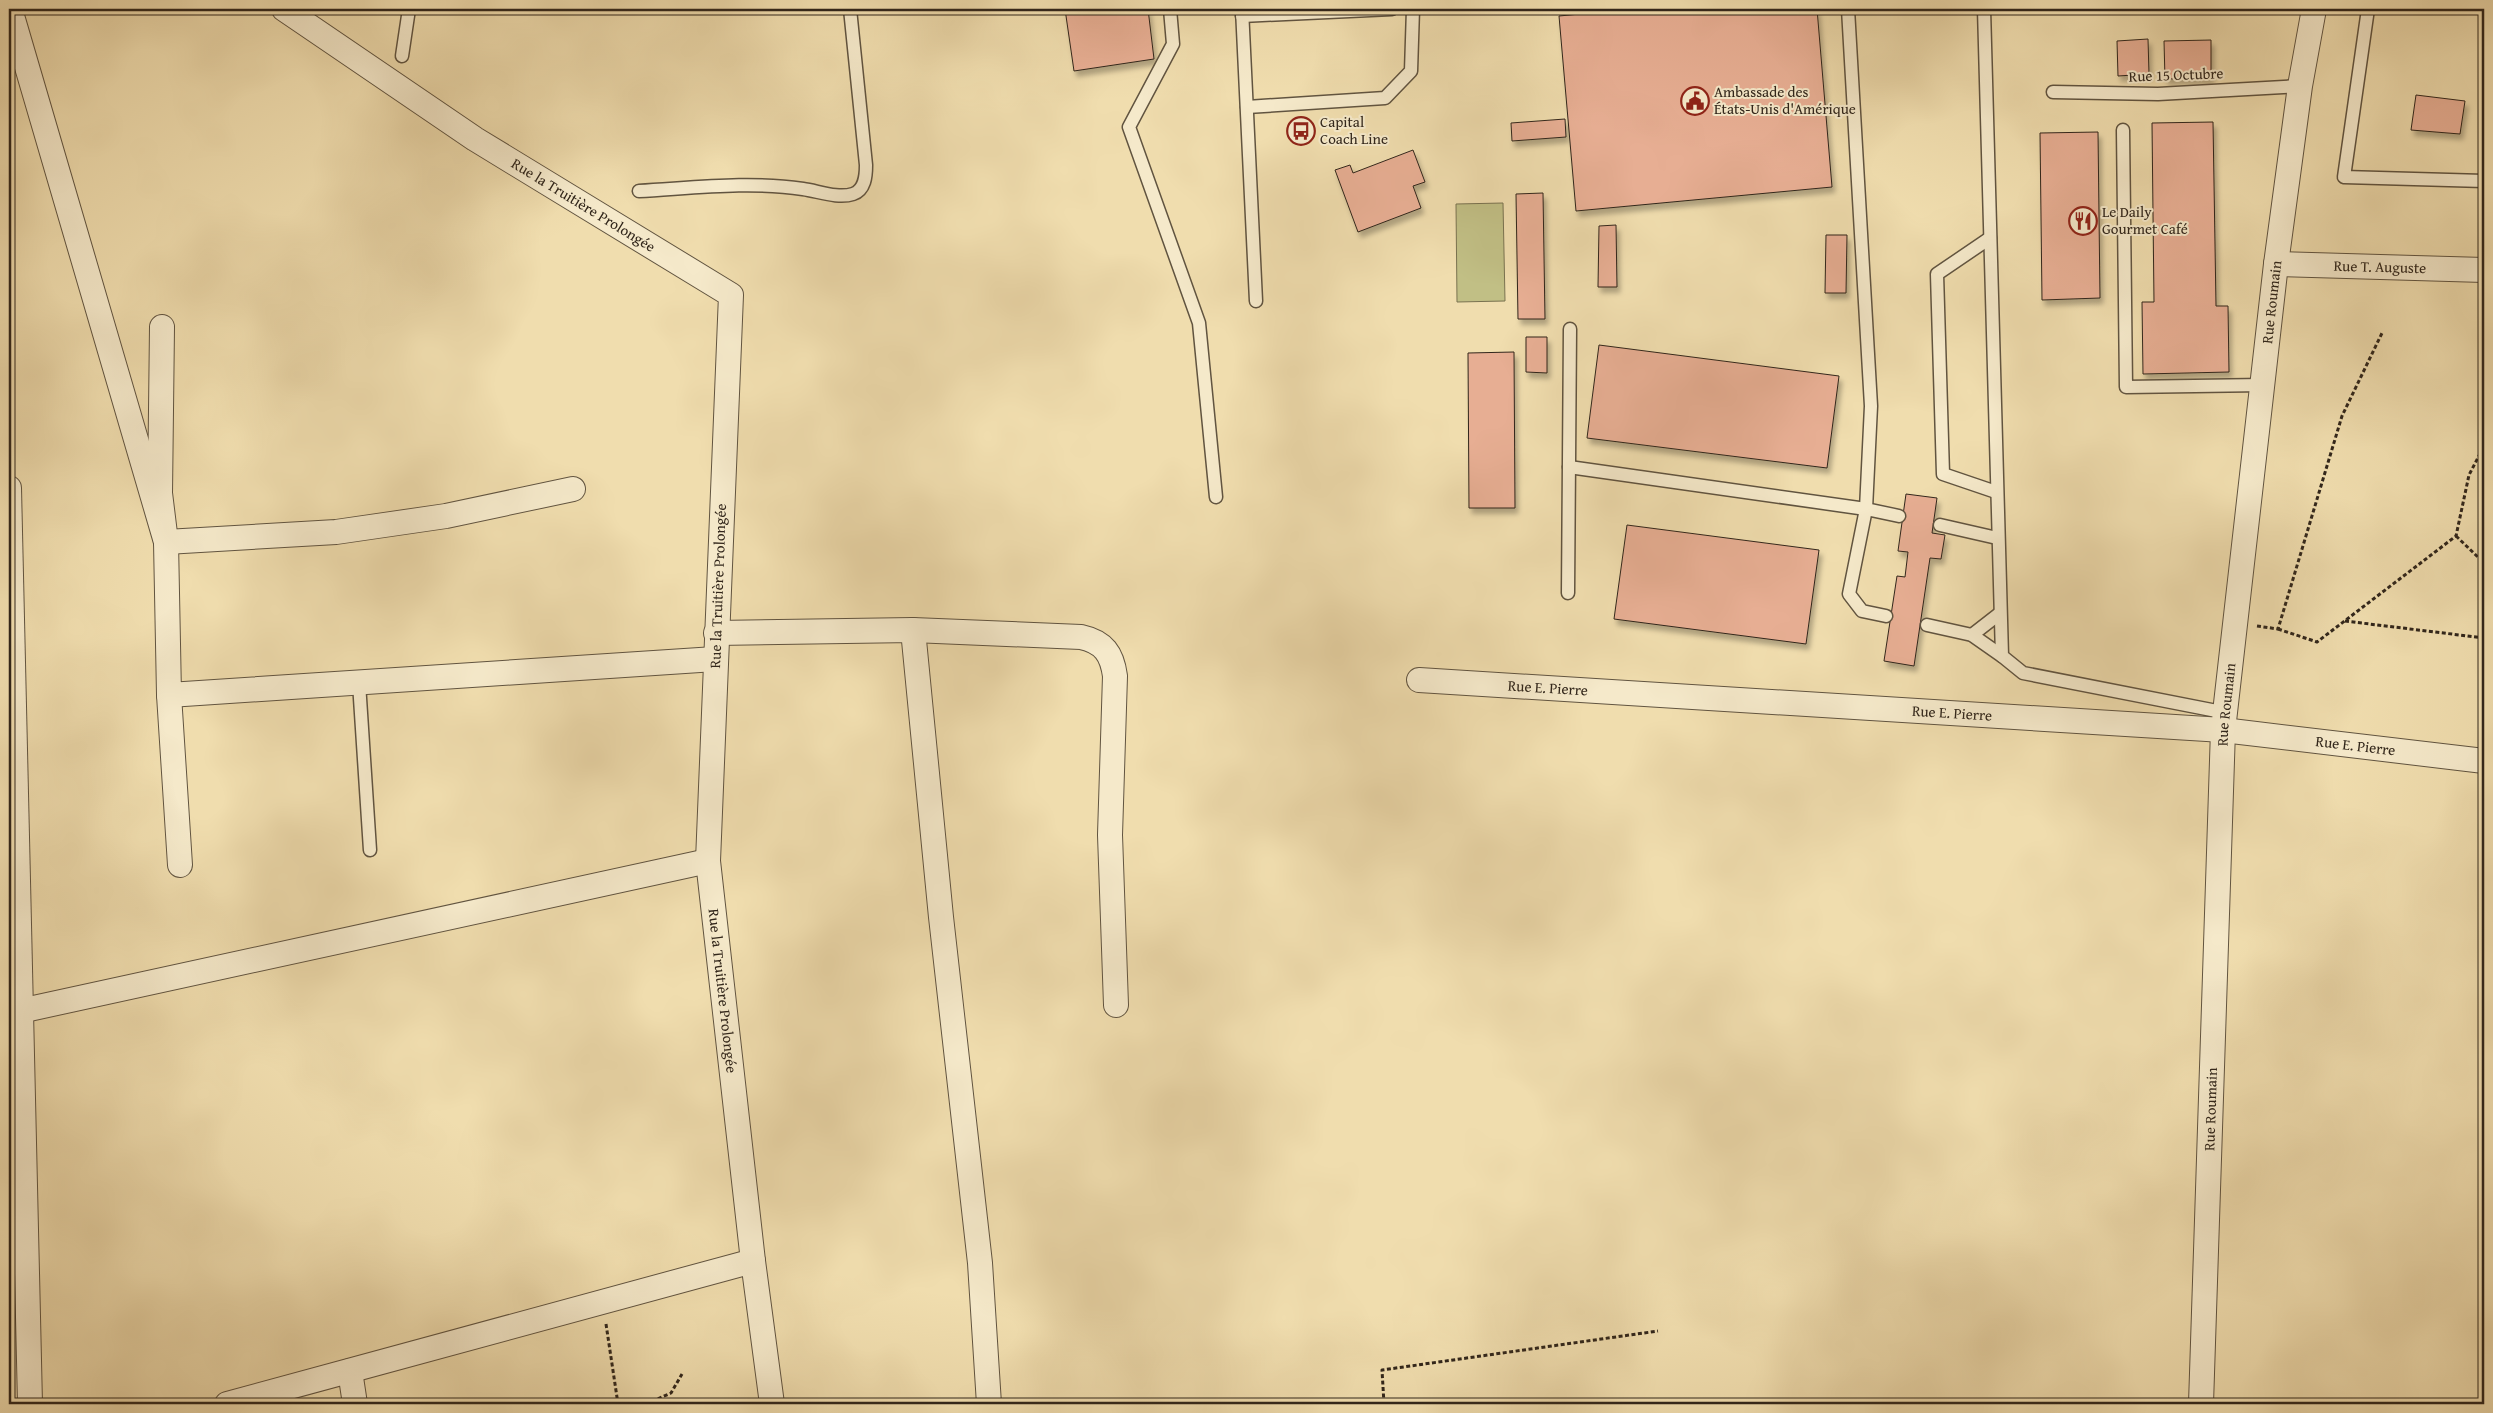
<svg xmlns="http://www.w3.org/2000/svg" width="2493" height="1413" viewBox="0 0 2493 1413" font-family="'Gentium Book Plus',serif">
<defs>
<filter id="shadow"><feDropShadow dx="3" dy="5.5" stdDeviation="2.5" flood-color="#0004"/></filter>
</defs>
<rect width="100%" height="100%" fill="#f0ddae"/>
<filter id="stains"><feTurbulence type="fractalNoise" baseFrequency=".004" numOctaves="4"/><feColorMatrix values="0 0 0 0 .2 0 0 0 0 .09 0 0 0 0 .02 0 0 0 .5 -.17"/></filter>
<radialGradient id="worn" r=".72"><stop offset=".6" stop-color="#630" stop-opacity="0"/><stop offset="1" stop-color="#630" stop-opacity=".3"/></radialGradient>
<polygon fill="#c1bf85" stroke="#797250" points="1503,203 1505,301 1457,302 1456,204"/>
<g fill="#e7ae93" stroke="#31261b" filter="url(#shadow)">
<polygon points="1065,9 1148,9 1154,59 1074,71"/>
<polygon points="1633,9 1817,9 1832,187 1576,211 1559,16"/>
<polygon points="2148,39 2149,74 2118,76 2117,41"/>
<polygon points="2211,40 2211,78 2165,79 2164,41"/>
<polygon points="2416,95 2465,101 2460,134 2411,130"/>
<polygon points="1565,119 1566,137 1512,141 1511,123"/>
<polygon points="2213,122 2216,306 2228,306 2229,372 2143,374 2142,302 2154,302 2152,123"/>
<polygon points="2098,132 2100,298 2042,300 2040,133"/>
<polygon points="1413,150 1425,182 1413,186 1421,208 1358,232 1335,170 1350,165 1353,173"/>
<polygon points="1543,193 1545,319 1518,319 1516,194"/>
<polygon points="1616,225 1617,287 1598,287 1599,226"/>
<polygon points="1826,235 1847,235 1846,293 1825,293"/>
<polygon points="1526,337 1547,337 1547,373 1526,372"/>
<polygon points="1599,345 1839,376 1827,468 1587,438"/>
<polygon points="1514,352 1515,508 1469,508 1468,353"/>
<polygon points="1906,494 1937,498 1932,533 1945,535 1941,559 1930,558 1914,666 1884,661 1897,576 1905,577 1908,552 1898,551"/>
<polygon points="1627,525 1819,550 1806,644 1614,619"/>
</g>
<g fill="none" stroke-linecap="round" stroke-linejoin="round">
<defs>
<g id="service">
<polyline points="1170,9 1173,44 1129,127 1199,323 1216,497"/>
<polyline points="1242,9 1256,301"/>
<polyline points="1848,9 1871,406 1866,509 1849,594 1862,611 1886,616"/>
<polyline points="1984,9 2002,656 2023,673 2227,713"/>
<polyline points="2368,9 2344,177 2484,181"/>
<polyline points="1242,16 1392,9"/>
<polyline points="402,56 409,9"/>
<polyline points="2053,92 2158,94 2300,86"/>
<polyline points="1247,107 1385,98 1411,71 1413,9"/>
<polyline points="2123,130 2126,387 2263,385"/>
<path d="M 639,191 C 694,188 749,181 803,189 C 818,191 838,199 853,194 C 865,190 866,176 866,165 L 850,9"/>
<polyline points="1990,238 1937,274 1943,474 1996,492"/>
<polyline points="1569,467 1866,509 1899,516"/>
<polyline points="1940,525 1997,538"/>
<polyline points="1568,593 1570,329"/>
<polyline points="1927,625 1972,635 2002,656"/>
<polyline points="1972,635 1999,614"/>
<polyline points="359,683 370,850"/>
</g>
<g id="minor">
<polyline points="10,9 166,542 336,532 446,516 573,489"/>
<path id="s1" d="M 284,9 L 475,139 L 731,295 L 708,861 L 753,1261 L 772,1404"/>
<path id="s2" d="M 2276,264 L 2484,270"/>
<polyline points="162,327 160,493 166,542 169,695 715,659"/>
<polyline points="9,488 30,1404"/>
<polyline points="913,630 941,917 980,1263 989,1404"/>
<path d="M 716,633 L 913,630 L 1081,637 C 1104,642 1112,654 1115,676 L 1110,835 L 1116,1005"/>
<path id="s3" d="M 1419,680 L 2223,730 L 2484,761"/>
<polyline points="169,695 180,865"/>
<polyline points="20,1011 708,861"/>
<polyline points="350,1371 355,1404"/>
<polyline points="227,1404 753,1261"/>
<path id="s4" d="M 2201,1404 L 2223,730 L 2276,264 L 2300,86 L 2314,9"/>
</g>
</defs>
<use href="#service" stroke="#615440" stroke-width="15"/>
<use href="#minor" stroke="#615440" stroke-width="26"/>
<g stroke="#31261b" stroke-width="3" stroke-dasharray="4 2.5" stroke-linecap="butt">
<polyline points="2456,536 2481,560 2484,560"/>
<polyline points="2345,621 2484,638"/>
<polyline points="2257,626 2278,629 2342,416 2383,331"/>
<polyline points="2278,629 2317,642 2456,536 2469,475 2484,446"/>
<polyline points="606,1324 618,1404"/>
<polyline points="646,1404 671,1393 682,1374"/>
<polyline points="1384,1404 1382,1370 1658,1331"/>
</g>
<use href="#service" stroke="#f5e9ca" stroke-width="12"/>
<use href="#minor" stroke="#f5e9ca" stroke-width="24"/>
</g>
<defs>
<symbol id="civic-ring" viewBox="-11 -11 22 22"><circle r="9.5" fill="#f5e9ca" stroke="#8f2418" stroke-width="1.5"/><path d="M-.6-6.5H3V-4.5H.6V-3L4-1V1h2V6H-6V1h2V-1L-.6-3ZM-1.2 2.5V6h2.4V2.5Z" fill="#8f2418"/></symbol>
<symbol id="bus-ring" viewBox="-11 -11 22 22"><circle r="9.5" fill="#f5e9ca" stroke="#8f2418" stroke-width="1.5"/><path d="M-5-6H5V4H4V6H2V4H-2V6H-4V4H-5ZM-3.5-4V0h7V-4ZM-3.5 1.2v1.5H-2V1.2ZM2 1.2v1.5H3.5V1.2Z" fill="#8f2418"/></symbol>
<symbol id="restaurant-ring" viewBox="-11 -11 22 22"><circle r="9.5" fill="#f5e9ca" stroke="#8f2418" stroke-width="1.5"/><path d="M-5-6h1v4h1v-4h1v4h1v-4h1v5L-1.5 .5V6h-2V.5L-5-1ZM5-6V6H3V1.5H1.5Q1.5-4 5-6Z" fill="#8f2418"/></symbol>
</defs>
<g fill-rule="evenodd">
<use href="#civic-ring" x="1679" y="85" width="32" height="32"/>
<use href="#bus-ring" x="1285" y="115" width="32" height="32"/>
<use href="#restaurant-ring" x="2067" y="205" width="32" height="32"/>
</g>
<g text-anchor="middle" stroke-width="4" stroke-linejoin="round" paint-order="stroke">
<g font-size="15" fill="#31261b" stroke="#f5e9ca">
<text transform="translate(2176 75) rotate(-2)" y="5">Rue 15 Octubre</text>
<text dy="5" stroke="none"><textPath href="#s1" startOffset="358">Rue la Truitière Prolongée</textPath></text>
<text dy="5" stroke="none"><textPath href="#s2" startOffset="104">Rue T. Auguste</textPath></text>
<text dy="5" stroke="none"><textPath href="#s4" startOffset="1105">Rue Roumain</textPath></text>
<text transform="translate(718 586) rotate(-88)" y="5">Rue la Truitière Prolongée</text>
<text dy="5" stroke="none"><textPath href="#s3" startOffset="129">Rue E. Pierre</textPath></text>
<text dy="5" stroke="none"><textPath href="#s4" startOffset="700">Rue Roumain</textPath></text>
<text dy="5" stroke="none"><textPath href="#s3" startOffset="534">Rue E. Pierre</textPath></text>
<text dy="5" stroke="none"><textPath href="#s3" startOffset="939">Rue E. Pierre</textPath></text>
<text dy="5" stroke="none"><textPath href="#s1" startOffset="1228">Rue la Truitière Prolongée</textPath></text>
<text dy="5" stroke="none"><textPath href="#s4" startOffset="295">Rue Roumain</textPath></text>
</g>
<g font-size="15" fill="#31261b" stroke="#f5e9ca" text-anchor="start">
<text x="1714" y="97">Ambassade des<tspan x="1714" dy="17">États-Unis d'Amérique</tspan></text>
<text x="1320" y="127">Capital<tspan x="1320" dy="17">Coach Line</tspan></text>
<text x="2102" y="217">Le Daily<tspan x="2102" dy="17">Gourmet Café</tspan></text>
</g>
</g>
<rect width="2493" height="1413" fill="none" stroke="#f0ddae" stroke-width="30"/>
<rect x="10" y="10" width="2473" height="1393" fill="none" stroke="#31261b" stroke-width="2.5"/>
<rect x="15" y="15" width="2463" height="1383" fill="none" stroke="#31261b"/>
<rect width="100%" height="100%" filter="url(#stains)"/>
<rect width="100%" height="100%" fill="url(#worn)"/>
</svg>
